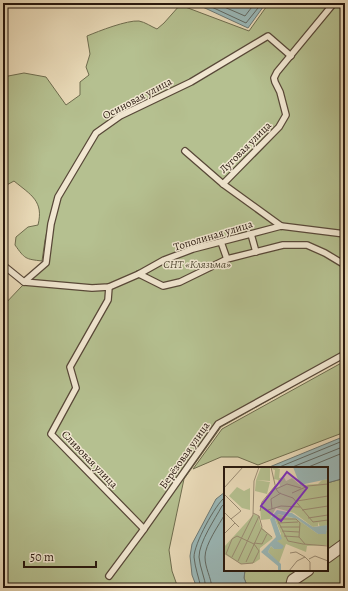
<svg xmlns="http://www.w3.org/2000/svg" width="348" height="591" viewBox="0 0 348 591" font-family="Alegreya,serif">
<rect width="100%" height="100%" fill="#e9dab8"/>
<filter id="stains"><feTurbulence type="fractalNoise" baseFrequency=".005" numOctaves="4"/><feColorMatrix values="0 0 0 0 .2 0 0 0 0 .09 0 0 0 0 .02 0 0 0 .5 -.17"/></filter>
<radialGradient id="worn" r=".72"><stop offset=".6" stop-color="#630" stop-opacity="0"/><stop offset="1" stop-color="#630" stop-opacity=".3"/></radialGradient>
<g fill="#b5c090" stroke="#6e6c4e">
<path d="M 269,3 L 345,3 L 345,357 L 221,427 L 184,479 L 169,550 L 172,571 L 178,588 L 3,588 L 3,306 L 21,287 L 48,263 L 52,210 L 45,240 L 42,261 C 25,259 25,259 15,245 L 16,237 L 28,227 L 38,225 C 44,201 31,195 14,181 L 3,187 L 3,77 L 24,73 L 46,77 L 66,105 L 80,95 L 80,82 L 89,75 L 86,67 L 90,54 L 87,36 C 99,31 127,20 139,21 C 145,22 152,27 157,29 L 164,23 L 180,5 L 249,31 Z"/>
<polygon points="345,361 345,432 258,465 238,457 221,457 193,469 222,429"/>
<polygon points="345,478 345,588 248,588 244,578 245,570 327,570 327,483"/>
</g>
<g fill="#9ab8b8" stroke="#6c7874">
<polygon points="194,3 266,3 248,28"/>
<polygon points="345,436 345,478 327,483 327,468 267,468"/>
<polygon points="225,492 225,570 245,570 244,578 248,588 197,588 192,575 190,556 192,544 216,499"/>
</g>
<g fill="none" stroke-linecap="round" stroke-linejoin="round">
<g stroke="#606862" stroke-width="1">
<polyline points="203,3 246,23 262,3"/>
<polyline points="215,3 245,16 255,3"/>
<polyline points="277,468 345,440"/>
<polyline points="290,468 345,446"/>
<polyline points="306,468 345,452"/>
<path d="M 201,588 C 199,578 195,568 194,557 C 194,544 215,505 225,497"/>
<path d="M 206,588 C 205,578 200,568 199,557 C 199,542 215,519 222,506 L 225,503"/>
<path d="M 212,588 C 211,577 205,568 205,557 C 205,544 219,525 225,514"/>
</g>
<defs>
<g id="service">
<polyline points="185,151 223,184 281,226"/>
<polyline points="223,184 279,127 286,115 280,92 275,82 274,78 277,72 334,3"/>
<polyline points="251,234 256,252"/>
<polyline points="221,242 227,259"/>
<polyline points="3,265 24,282 92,288 109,287 139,274 164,260 193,249 281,226 345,234"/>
<polyline points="139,274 163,286 180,282 227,259 283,245 307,245 325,253 345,265"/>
<polyline points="24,282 46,263 51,224 58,197 96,133 120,116 191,82 268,36 291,56"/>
<polyline points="109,287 108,300 70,367 76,388 51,434 144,529"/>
<polyline points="109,576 144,529 218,424 345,354"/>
<polyline points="3,584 4,588"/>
</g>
<g id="minor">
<polyline points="327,557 345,544"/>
<polyline points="291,588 293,580 308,570"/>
</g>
</defs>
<use href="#service" stroke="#584838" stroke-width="8"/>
<use href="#minor" stroke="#584838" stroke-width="13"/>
<use href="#service" stroke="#f1e7d1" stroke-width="5.5"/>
<use href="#minor" stroke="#f1e7d1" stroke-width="11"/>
</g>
<g text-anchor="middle" stroke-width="3" stroke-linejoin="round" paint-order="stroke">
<g font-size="11" fill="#27170d" stroke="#f1e7d1">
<text transform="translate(137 98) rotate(-28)" y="4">Осиновая улица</text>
<text transform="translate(245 147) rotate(-45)" y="4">Луговая улица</text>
<text transform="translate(213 235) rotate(-17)" y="4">Тополиная улица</text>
<text transform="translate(184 455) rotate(-55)" y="4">Берёзовая улица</text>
<text transform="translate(90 459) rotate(46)" y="4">Сливовая улица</text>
</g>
<g font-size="11" font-style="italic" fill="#524a34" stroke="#f1e7d1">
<text x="197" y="268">СНТ «Клязьма»</text>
</g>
</g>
<g transform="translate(224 467)">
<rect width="104" height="104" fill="#e9dab8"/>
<path d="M 37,0 L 46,0 L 46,14 L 32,13 ZM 50,0 L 56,2 L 55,11 L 60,10 L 62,14 L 68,11 L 76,18 L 94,17 L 98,13 L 104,12 L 104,58 L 96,60 L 94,55 L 94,59 L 89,60 L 70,46 L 52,41 L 46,52 L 37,53 L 36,40 L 49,23 L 56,19 L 54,13 L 50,12 L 51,3 L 48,2 ZM 32,13 L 46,15 L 43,27 L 31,24 ZM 13,20 L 20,24 L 26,21 L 26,43 L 18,41 L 5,29 ZM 30,47 L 34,49 L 37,60 L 49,71 L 36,81 L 36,92 L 30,96 L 17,97 L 0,87 L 0,80 ZM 53,47 L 73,52 L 94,67 L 104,63 L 103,78 L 83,79 L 82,85 L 62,77 L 55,96 L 44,85 L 47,79 L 50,82 L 55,82 L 53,74 L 57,67 L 51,52 Z" fill="#b5c090"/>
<path d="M 69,0 L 104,0 L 104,12 L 76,18 ZM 53,43 L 68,46 L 89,60 L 104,58 L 102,67 L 94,67 L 73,52 L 54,47 L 51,52 L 58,72 L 53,74 L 60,79 L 58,82 L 50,82 L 47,79 L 44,85 L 57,97 L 57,104 L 54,104 L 54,99 L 37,85 L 52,70 L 46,52 Z" fill="#9ab8b8"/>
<path fill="none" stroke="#9b8c74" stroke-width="1" d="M 47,0 L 52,22 L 55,26 L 69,31 L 89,55 L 104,53M 0,21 L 19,0M 52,22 L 63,17 L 77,21M 68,26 L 84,19 L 104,17M 0,27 L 17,44 L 7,52M 73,34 L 104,29M 48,42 L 47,32 L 57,26M 44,43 L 57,39 L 76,40M 78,43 L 104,39M 36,44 L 38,35 L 51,19M 0,45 L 15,60M 84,51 L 104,48M 54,56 L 74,55M 56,60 L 76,60M 37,61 L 48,70M 58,64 L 75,65M 0,67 L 11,56M 13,69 L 30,77 L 35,84 L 29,96 L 17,97 L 2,87 L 8,72 ZM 60,69 L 75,70M 30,76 L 38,77 L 43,67M 81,77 L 75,70 L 76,56 L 72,52 L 53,52 L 64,74 L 79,77 L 104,79M 66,86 L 72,85 L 81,90M 8,90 L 29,48 L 30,14 L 35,0M 85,92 L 91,89 L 104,94M 14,94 L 35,49M 22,95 L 38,60 L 35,49 L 29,46M 65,104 L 73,94 L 81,90 L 86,95 L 86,104"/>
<path fill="#7b2cbf" fill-opacity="0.15" stroke="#7b2cbf" stroke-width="2" d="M 63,5 L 83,21 L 57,54 L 37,39 Z"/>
<rect width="104" height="104" fill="none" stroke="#27170d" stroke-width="2"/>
</g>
<rect width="348" height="591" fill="none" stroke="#e9dab8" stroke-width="16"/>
<rect x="4" y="4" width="340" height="583" fill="none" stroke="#27170d" stroke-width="2"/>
<rect x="8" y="8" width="332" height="575" fill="none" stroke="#27170d"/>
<path d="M24 561v6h72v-6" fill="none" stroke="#27170d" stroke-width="2"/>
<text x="30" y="561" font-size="12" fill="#27170d" stroke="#f1e7d1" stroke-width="3" paint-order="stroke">50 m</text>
<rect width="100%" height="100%" filter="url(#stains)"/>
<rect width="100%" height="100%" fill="url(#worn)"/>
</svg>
